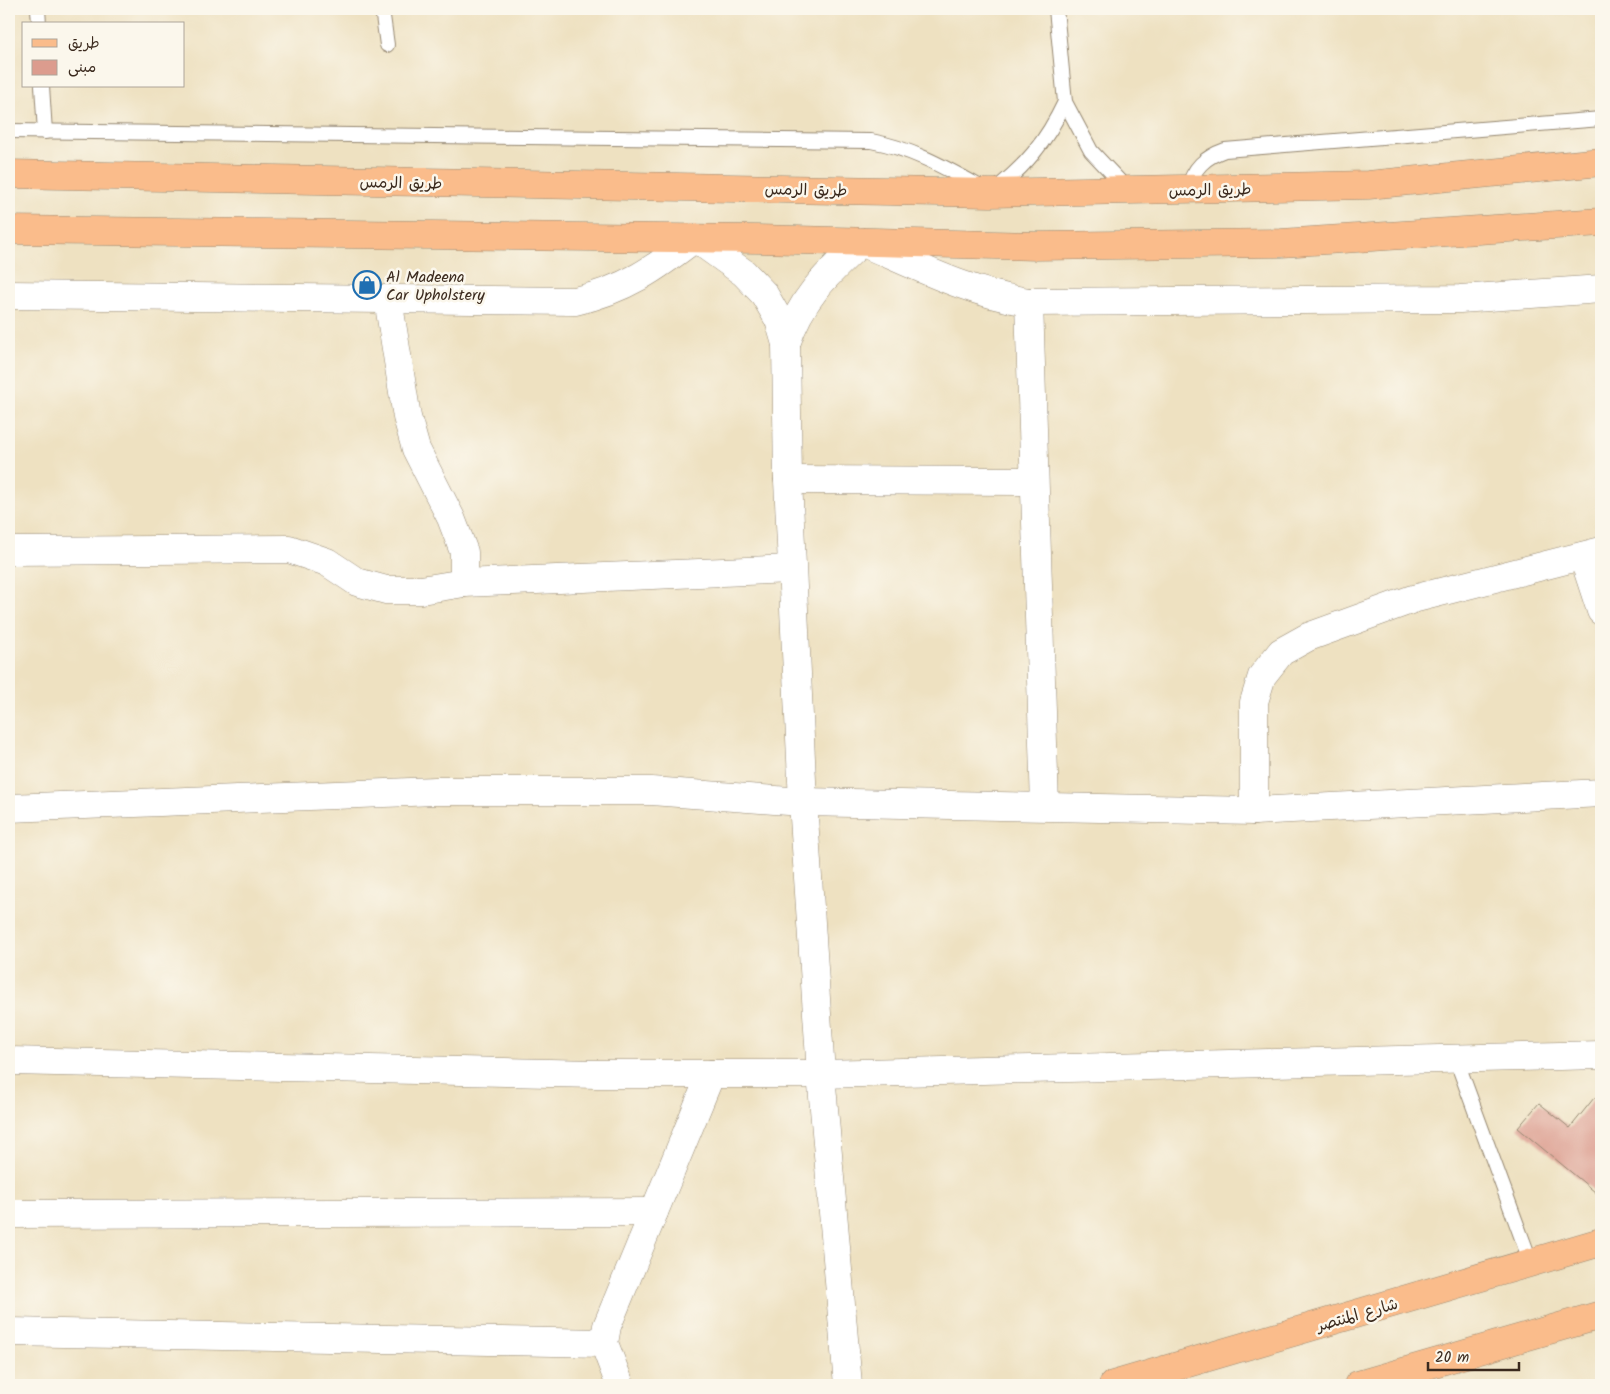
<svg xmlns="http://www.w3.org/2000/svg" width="1610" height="1394" viewBox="0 0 1610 1394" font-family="Kalam,'Playpen Sans Arabic',sans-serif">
<rect width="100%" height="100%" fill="#fbf7ec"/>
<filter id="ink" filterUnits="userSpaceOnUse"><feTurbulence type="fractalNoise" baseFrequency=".02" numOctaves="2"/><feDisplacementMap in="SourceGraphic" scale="10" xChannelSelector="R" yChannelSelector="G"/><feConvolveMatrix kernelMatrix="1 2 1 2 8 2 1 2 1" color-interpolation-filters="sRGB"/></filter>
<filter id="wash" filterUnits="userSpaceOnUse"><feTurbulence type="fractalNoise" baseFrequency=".0096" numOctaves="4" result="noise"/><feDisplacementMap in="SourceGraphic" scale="20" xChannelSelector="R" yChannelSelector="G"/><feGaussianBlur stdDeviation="1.12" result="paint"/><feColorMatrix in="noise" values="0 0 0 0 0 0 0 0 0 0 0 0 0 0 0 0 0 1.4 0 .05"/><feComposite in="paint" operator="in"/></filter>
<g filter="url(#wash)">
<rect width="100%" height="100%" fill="#eee1c1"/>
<g id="blocks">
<polygon fill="#dc9c8e" points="1594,1098 1601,1098 1601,1197 1518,1128 1539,1103 1570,1128"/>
</g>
</g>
<g filter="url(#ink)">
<use href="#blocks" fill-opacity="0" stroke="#948670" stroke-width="1"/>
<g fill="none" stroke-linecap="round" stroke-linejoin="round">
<defs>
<g id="service">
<polyline points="38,9 39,24"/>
<polyline points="382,9 387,45"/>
<polyline points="1056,9 1065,102 1091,151 1127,189"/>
<polyline points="42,86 45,132"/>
<path d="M 9,131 L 871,141 C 915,149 951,171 991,193 C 1026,166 1046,142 1065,102"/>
<path d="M 1188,189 C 1193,168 1205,157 1225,150 L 1601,119"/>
<polyline points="1456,1059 1531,1263"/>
</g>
<g id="minor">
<path d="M 9,295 L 575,301 C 625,290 656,268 695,238 L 744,273 L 764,294 L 779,320 L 786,344 L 788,480 L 803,802 L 821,1074 L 848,1385"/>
<polyline points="388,299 407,417 416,449 451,518 464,552 464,583"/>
<polyline points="1029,302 1045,806"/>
<path d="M 786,344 C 801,298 826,275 861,242 C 915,265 970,294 1029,302 L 1460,299 L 1601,289"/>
<polyline points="788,480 1033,481"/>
<polyline points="9,551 289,549 327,562 357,582 386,590 421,590 464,583 791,569"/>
<polyline points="1583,556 1601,611"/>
<polyline points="9,808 435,791 651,791 803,802 1254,811 1601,793"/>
<polyline points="1254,811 1254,702 1262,676 1281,652 1308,637 1413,599 1601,551"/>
<polyline points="9,1061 597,1074 821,1074 1601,1055"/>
<polyline points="9,1214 654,1212"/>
<polyline points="9,1332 604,1343"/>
<polyline points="620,1385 604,1343 607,1326 711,1074"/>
</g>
<g id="primary">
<polyline points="1113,1385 1601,1242"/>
<polyline points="1358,1385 1601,1315"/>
</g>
<g id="trunk">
<polyline points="9,174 991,193 1368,185 1601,162"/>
<polyline points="9,230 757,239 1036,246 1281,243 1601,222"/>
</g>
</defs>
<use href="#service" stroke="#948670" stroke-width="16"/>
<use href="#minor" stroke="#948670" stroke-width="29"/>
<use href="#primary" stroke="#948670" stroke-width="29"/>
<use href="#trunk" stroke="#948670" stroke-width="29"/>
<use href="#service" stroke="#fff" stroke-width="14"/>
<use href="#minor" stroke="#fff" stroke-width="28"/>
<use href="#primary" stroke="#fabc8b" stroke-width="28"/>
<use href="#trunk" stroke="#fabc8b" stroke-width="28"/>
</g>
</g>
<defs>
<symbol id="shop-ring" viewBox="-11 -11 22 22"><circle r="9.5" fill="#fbf7ec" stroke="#1f6fb2" stroke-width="1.5"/><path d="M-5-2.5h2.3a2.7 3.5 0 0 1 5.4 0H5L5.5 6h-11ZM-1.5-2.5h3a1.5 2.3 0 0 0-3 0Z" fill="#1f6fb2"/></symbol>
</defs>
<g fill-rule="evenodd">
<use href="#shop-ring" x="351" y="269" width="32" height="32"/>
</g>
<g text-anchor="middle" stroke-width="5" stroke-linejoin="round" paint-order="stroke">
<g font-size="16" fill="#3b2a1e" stroke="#fbf7ec">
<text transform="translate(401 182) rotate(1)" y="6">طريق الرمس</text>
<text transform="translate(806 189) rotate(1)" y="6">طريق الرمس</text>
<text transform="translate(1210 189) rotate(-1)" y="6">طريق الرمس</text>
<text transform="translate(1357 1314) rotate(-16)" y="6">شارع المنتصر</text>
</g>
<g font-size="16" fill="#3b2a1e" stroke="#fbf7ec" text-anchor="start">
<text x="386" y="282">Al Madeena<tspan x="386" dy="18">Car Upholstery</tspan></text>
</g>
</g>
<rect width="1610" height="1394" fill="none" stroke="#fbf7ec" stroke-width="30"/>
<rect x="22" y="22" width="162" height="65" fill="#fbf7ec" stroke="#aea59a"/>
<rect x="32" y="39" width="25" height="8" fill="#fabc8b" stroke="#aea59a"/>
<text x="68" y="48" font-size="15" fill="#3b2a1e">طريق</text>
<rect x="32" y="60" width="25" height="15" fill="#dc9c8e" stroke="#aea59a"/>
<text x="68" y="72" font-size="15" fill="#3b2a1e">مبنى</text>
<path d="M1428 1362v8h91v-8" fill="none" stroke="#3b2a1e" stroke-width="2.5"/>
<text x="1435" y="1362" font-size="15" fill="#3b2a1e" stroke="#fbf7ec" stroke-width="4" paint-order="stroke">20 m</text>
</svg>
